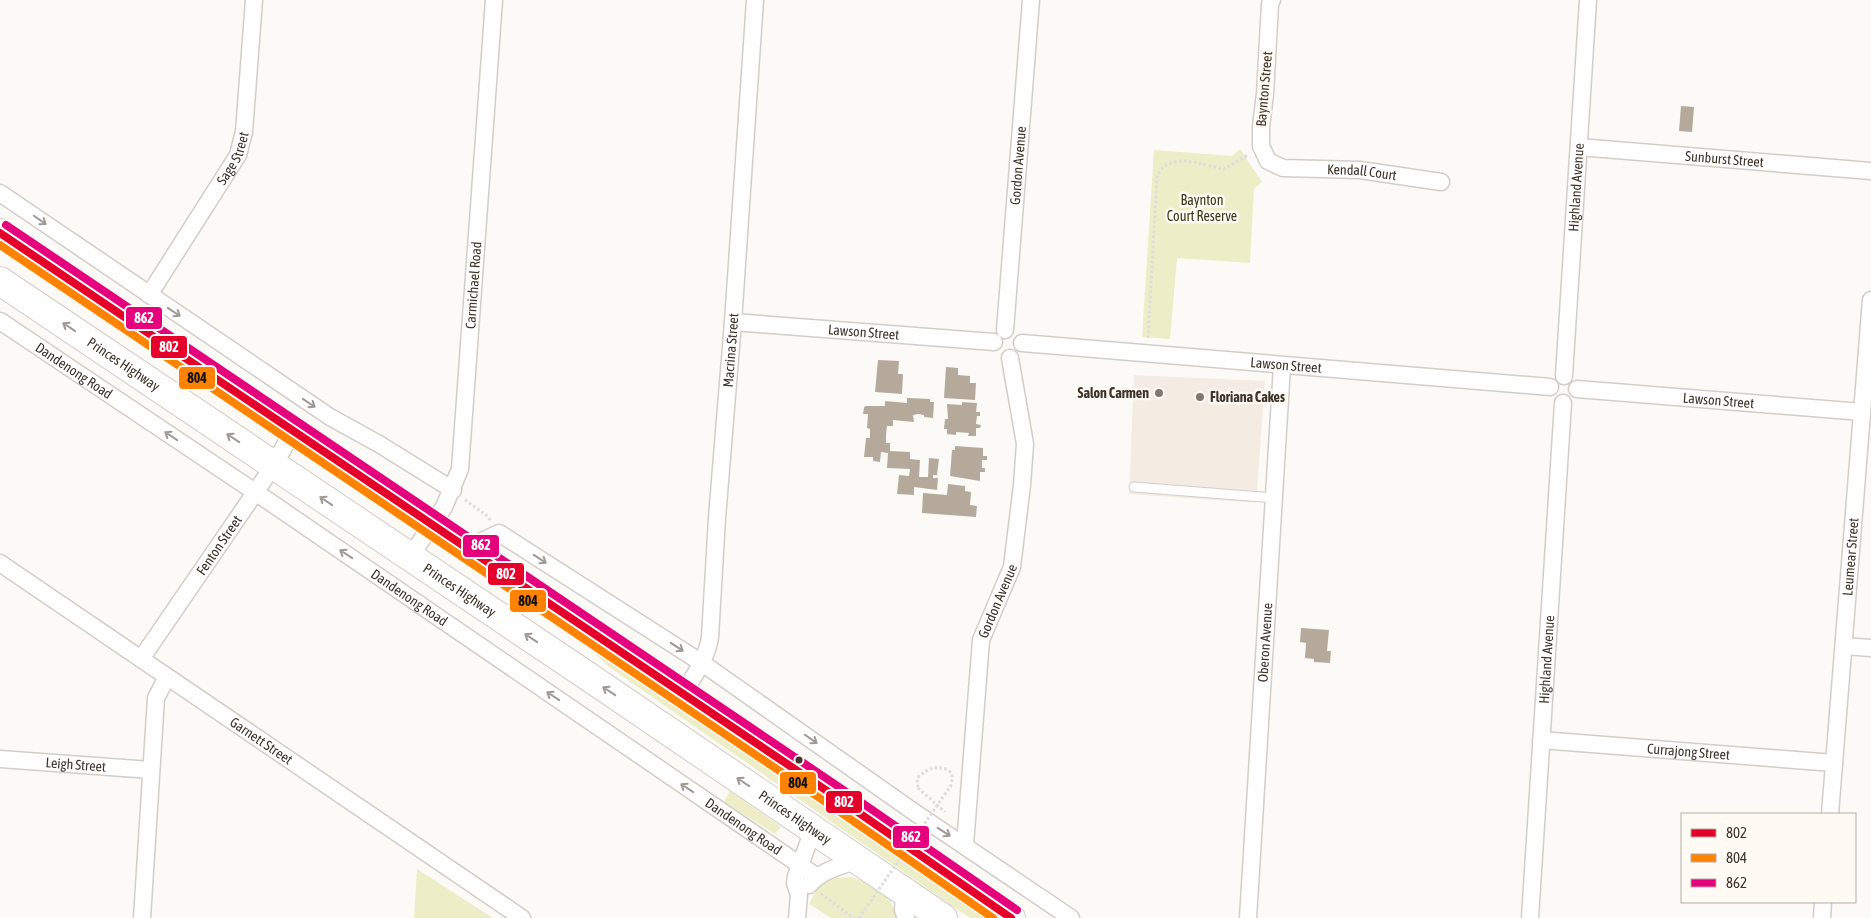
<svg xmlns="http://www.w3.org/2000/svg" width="1871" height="918" viewBox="0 0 1871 918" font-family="'Asap Condensed',sans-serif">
<rect width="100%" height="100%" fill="#fcfaf7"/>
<polygon fill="#f4ece3" points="1134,375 1265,381 1256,503 1129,494"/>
<g fill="#ededc7">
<polygon points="1240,149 1262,182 1254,189 1250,263 1177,258 1170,339 1142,337 1154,150 1232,156"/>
<polygon points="581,639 990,918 970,918 609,667"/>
<polygon points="730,791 781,827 775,834 724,802"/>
<polygon points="417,869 493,918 414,918"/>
<polygon points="852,877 867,883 890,900 897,918 831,918 809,904 819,885 834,878"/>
</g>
<g fill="#b5a99b">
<polygon points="1681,106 1694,107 1692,132 1679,131"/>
<polygon points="878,360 899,361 898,374 903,374 902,394 875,392"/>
<polygon points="946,367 958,368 958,375 970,376 970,383 976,383 975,400 944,398"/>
<polygon points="907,398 930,399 930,402 934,402 933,418 924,417 924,415 918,414 913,415 914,422 893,420 893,426 887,426 886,435 886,443 890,443 890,451 910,452 910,459 920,460 919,477 928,477 929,458 939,459 937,475 933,475 933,478 938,478 937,490 914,487 914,495 897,494 899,475 909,476 910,469 887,468 888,453 881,452 880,462 873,461 873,457 864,457 866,438 870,438 870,429 867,428 868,414 863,414 864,408 865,406 885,406 885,401 907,403"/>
<polygon points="962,402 977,403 976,412 980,412 980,416 977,416 976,424 981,425 980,428 976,428 976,436 968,436 969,433 956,432 956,435 947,434 947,429 944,429 945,419 948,419 947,404 962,405"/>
<polygon points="955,446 983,448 983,456 987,456 987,460 982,460 982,468 985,468 985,472 980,472 980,481 950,476 952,450 955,450"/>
<polygon points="948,484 965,486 965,491 971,492 970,505 977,506 976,517 922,513 923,493 947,495"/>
<polygon points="1301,628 1329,630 1327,651 1331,651 1330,663 1314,662 1314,659 1305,658 1306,643 1300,642"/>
</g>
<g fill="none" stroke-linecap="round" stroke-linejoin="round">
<defs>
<polyline id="service" points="1134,487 1274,498"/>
<g id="minor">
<path id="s1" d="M 1272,0 L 1270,4 L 1265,94 L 1261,127 L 1261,146 L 1268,161 L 1283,168 L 1360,170 L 1441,182"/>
<path id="s2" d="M 1579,147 L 1871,171"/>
<polyline points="0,193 330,417 379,444 453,490"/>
<path id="s3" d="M 149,295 L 238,155 L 244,132 L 254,0"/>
<path id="s4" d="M 0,321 L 270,502 L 816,876"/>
<path id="s5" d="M 733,322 L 994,342"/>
<path id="s6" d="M 1005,330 L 1031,0"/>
<path id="s7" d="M 1022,343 L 1550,387"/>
<path id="s8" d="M 1564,376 L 1588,0"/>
<path id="s9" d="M 1577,389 L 1862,412"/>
<polyline points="467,548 499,533 702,663 914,812 1071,918"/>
<path id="s10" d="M 410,557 L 444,507 L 460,469 L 494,0"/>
<path id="s11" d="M 0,563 L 522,918"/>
<polyline points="1844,646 1871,648"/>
<path id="s12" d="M 141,659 L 274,465 L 293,431"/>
<path id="s13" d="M 683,694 C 694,676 707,658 710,637 L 717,518 L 733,322 L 755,0"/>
<path id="s14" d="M 1541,740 L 1834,763"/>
<path id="s15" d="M 0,759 L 151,770"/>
<path id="s16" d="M 1830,814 L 1871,300"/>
<path id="s17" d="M 965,845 L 981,640 L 1012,567 L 1022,485 L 1025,444 L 1010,358"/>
<path d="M 809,885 C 822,870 839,867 857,860"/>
<polyline points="904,892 903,910 906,918"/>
<polyline points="142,918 156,698 167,677"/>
<polyline points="797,918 799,895 795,883 796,876 813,830"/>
<path id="s18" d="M 1248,918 L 1282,366"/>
<path id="s19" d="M 1530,918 L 1563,403"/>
<polyline points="1822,918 1823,902"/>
</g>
<g id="trunk">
<polyline points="0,233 836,797 1011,918"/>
<path id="s20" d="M 0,281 L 586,675 L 943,918"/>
</g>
</defs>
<use href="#service" stroke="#d3cdc7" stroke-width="11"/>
<use href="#minor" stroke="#d3cdc7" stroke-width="19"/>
<use href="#trunk" stroke="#d3cdc7" stroke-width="30"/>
<g stroke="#dddcdb" stroke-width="3" stroke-dasharray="2.5 2.5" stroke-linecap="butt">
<path d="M 1148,338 L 1157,176 C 1170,150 1202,165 1224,169 L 1248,155"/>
<polyline points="465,500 486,515 491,521"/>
<polyline points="918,788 945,812"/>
<polyline points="821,894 854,918"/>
</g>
<use href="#service" stroke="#fffefe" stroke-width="9"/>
<use href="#minor" stroke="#fffefe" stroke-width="16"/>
<use href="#trunk" stroke="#fffefe" stroke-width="28"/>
<path stroke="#dddcdb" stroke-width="3" stroke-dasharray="2.5 2.5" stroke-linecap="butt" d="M 859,918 L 952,784 L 952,775 L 949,770 C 935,765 928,768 917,778 L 918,788"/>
<defs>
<polyline id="bus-1" points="0,233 836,797 1011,918"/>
<polyline id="bus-2" points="0,245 830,805 993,918"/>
<polyline id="bus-3" points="6,225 842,789 1017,910"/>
</defs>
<use href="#bus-1" stroke="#fffaf4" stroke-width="11"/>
<use href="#bus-2" stroke="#fffaf4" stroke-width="11"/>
<use href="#bus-3" stroke="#fffaf4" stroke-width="11"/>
<use href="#bus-1" stroke="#e4002b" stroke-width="8"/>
<use href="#bus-2" stroke="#ff8200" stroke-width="8"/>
<use href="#bus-3" stroke="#e5007d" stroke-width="8"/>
</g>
<defs><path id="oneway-shaft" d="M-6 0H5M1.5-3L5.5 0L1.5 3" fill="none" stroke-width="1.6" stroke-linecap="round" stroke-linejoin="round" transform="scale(1.25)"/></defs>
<g stroke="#9e9994">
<use href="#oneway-shaft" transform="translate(40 220) rotate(35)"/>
<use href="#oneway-shaft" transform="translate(174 312) rotate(34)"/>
<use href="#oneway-shaft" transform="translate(69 327) rotate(-146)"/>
<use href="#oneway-shaft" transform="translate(309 403) rotate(34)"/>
<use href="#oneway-shaft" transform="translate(171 436) rotate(-146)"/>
<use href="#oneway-shaft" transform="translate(233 438) rotate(-146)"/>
<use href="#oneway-shaft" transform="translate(326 501) rotate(-146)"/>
<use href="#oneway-shaft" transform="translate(346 554) rotate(-146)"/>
<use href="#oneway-shaft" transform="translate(540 559) rotate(33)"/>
<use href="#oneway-shaft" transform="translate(531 638) rotate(-146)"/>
<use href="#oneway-shaft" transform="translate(677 647) rotate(33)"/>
<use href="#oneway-shaft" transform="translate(609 691) rotate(-146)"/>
<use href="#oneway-shaft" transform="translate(553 696) rotate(-146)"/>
<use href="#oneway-shaft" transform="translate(811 739) rotate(35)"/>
<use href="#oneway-shaft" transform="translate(743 782) rotate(-146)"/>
<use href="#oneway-shaft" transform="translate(687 788) rotate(-146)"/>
<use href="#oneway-shaft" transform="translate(944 832) rotate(33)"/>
</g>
<g fill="#807972" stroke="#fffaf4" stroke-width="2">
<circle cx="1159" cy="393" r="5"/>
<circle cx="1200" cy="397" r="5"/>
</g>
<circle fill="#3e342a" stroke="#fffaf4" stroke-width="2" cx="799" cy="760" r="4.5"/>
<g text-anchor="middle" stroke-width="5" stroke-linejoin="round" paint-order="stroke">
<g font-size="14" fill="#3e342a" stroke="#fffaf4">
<text transform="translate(1264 89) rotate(-85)" y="5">Baynton Street</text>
<text dy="5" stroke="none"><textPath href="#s3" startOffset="161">Sage Street</textPath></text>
<text dy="5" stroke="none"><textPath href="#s2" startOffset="146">Sunburst Street</textPath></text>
<text dy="5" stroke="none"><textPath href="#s6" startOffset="165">Gordon Avenue</textPath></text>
<text dy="5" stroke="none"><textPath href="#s1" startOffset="259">Kendall Court</textPath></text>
<text dy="5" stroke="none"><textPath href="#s8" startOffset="189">Highland Avenue</textPath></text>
<text dy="5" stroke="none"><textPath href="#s10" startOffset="286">Carmichael Road</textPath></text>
<text dy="5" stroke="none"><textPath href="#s5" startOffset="131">Lawson Street</textPath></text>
<text dy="5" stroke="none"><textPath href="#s13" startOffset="351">Macrina Street</textPath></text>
<text dy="5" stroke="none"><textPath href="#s20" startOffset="149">Princes Highway</textPath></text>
<text dy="5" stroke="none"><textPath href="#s7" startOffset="265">Lawson Street</textPath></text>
<text dy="5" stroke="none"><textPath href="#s4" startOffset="89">Dandenong Road</textPath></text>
<text dy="5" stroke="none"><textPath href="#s9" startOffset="142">Lawson Street</textPath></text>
<text dy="5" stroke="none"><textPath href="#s12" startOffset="138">Fenton Street</textPath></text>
<text dy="5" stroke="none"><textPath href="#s16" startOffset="258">Leumear Street</textPath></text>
<text dy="5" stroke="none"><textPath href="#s20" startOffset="554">Princes Highway</textPath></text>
<text dy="5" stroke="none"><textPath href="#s4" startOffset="494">Dandenong Road</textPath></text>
<text dy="5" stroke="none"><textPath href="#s17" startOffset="248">Gordon Avenue</textPath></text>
<text dy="5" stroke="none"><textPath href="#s18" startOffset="276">Oberon Avenue</textPath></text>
<text dy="5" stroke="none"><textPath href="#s19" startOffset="259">Highland Avenue</textPath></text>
<text dy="5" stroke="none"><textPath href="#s11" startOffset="316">Garnett Street</textPath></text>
<text dy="5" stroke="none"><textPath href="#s14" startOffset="148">Currajong Street</textPath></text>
<text dy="5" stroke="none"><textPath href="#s15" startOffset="76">Leigh Street</textPath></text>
<text dy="5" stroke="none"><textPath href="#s20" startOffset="959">Princes Highway</textPath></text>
<text dy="5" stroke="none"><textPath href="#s4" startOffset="899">Dandenong Road</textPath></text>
</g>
<g font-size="14" fill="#383914" stroke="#fffaf4">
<text x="1202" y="205">Baynton<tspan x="1202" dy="16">Court Reserve</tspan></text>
</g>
<g font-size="14" font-weight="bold" fill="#3e342a" stroke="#fffaf4" text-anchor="end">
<text x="1149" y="398">Salon Carmen</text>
<text x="1210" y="402" text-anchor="start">Floriana Cakes</text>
</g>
</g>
<g stroke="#fffaf4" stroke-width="2">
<rect x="125" y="306" width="38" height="24" rx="5" fill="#e5007d"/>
<rect x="150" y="335" width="38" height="24" rx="5" fill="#e4002b"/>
<rect x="178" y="366" width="38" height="24" rx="5" fill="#ff8200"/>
<rect x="462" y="534" width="38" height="24" rx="5" fill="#e5007d"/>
<rect x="487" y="562" width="38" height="24" rx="5" fill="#e4002b"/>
<rect x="509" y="589" width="38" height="24" rx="5" fill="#ff8200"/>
<rect x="779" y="771" width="38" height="24" rx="5" fill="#ff8200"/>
<rect x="825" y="790" width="38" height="24" rx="5" fill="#e4002b"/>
<rect x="892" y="825" width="38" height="24" rx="5" fill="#e5007d"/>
</g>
<g font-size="14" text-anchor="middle" font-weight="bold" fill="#fff">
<text x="144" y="323">862</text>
<text x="169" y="352">802</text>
<text x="481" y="550">862</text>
<text x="506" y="579">802</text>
<text x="844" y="807">802</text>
<text x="911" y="842">862</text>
</g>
<g font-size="14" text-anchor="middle" font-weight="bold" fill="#111">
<text x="197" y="383">804</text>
<text x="528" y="606">804</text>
<text x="798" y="788">804</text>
</g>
<rect x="1681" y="813" width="175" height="90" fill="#fffaf4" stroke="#b2aba3"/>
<rect x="1691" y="829" width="25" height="8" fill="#e4002b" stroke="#b2aba3"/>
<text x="1726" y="838" font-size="15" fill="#3e342a">802</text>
<rect x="1691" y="854" width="25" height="8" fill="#ff8200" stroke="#b2aba3"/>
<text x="1726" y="863" font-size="15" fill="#3e342a">804</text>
<rect x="1691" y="879" width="25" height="8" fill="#e5007d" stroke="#b2aba3"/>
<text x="1726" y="888" font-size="15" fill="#3e342a">862</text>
</svg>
